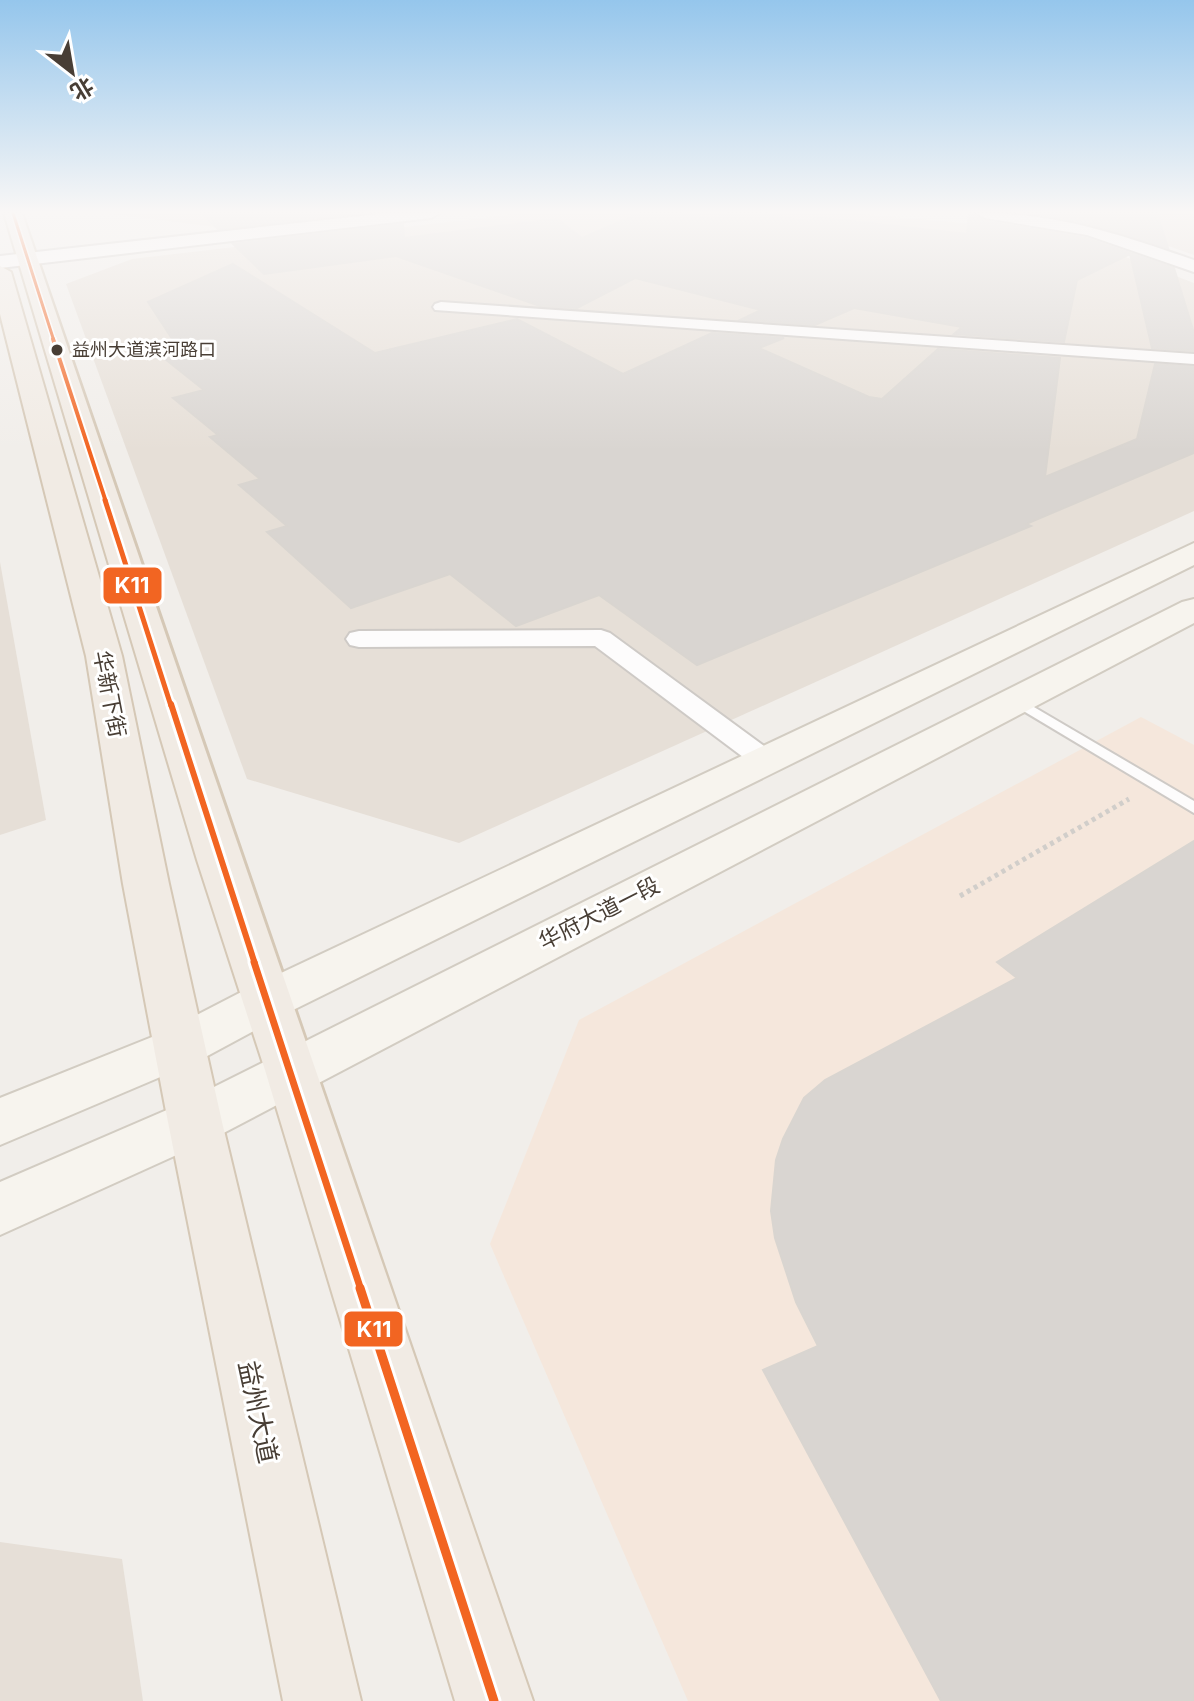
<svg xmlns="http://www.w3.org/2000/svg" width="1194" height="1701" viewBox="0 0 1194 1701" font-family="Inter,'Noto Sans SC',sans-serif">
<rect width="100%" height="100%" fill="#f1eeea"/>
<g fill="#e6dfd7">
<polygon points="104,213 369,213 232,229"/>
<polygon points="525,213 848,213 1057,231 1194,283 1194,511 459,843 247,779 66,284 132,259"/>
<polygon points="1033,213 1194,213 1194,255 1105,224"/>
<polygon points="0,562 46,820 0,835"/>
<polygon points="0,1542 122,1559 143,1701 0,1701"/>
</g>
<polygon fill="#f5e7dc" points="1141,717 1194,745 1194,1701 688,1701 490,1244 579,1020"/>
<g fill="#d9d5d1" stroke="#d9d5d0" stroke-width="2">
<polygon points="201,213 364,213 218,229"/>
<polygon points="640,213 680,213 712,219 728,213 763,213 809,222 815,217 967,234 969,213 974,213 984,221 1086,238 1174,268 1194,333 1194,351 1152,348 1130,254 1077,280 1064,342 954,334 962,327 854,308 815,325 740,320 761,310 635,278 577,308 540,306 396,256 264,274 233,244 403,224 404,238 557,219 582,238"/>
<polygon points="1024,213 1157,213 1168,248 1088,224"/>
<polygon points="233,264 375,353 517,319 623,374 712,333 784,338 759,348 869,397 882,399 938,349 1060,358 1045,477 1137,439 1155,364 1194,367 1194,453 1026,524 1031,526 697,665 599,595 516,626 450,574 351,608 267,532 287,526 239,485 260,479 210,437 218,435 173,398 204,390 160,355 180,351 148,302"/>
<polygon points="1194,841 1194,1701 941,1701 763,1370 818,1346 796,1302 775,1238 771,1211 776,1160 783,1139 804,1098 825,1080 1017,978 997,962"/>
</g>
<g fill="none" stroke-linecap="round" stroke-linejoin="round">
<defs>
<polygon id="service" points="1015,696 1194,801 1194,813 1010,703 1008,700"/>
<g id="minor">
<polygon points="441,302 1194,354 1194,364 435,310 433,307 435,304"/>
<polygon points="601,630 610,633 775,754 780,760 775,766 765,769 755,766 595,646 359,647 350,645 346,639 350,633 359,631"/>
</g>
<g id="tertiary">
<polygon points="388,213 440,213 431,218 0,268 0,256"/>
<path d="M 977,213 C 1058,213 1119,234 1194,260 L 1194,272 L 1087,235 L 985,218 Z"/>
</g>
<g id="secondary">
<polygon points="1194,543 1194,565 285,1014 198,1061 0,1145 0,1098 162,1033 249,988"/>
<polygon points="1194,599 1194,623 214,1138 0,1235 0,1182 176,1106 1182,602"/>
</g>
<g id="primary">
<path d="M 4,213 L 22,213 C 190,710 363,1205 533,1701 L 455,1701 L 265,1070 L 197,860 Z"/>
<polygon points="0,266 11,272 122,656 169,884 222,1122 361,1701 283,1701 168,1122 123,884 86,656 0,314"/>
</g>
</defs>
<use href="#service" stroke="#cecac6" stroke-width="4"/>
<use href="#minor" stroke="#cecac6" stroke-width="4"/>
<use href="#tertiary" stroke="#cecac6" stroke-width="4"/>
<use href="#secondary" stroke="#d2ccc2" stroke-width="4"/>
<use href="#primary" stroke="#d5c8b6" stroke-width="4"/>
<polyline stroke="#d1ceca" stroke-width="5" stroke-dasharray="4 4" stroke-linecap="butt" points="960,896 1129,799"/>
<use href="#service" fill="#fdfcfc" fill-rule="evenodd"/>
<use href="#minor" fill="#fdfcfc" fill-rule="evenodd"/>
<use href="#tertiary" fill="#fdfcfc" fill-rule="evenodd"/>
<use href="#secondary" fill="#f7f4ee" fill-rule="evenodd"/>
<use href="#primary" fill="#f1ebe4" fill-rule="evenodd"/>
<defs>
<polyline id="bus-1-far5" points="13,213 54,341"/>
<polyline id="bus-1-far4" points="53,339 106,502"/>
<polyline id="bus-1-far3" points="105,500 171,706"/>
<polyline id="bus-1-far2" points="171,704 255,964"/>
<polyline id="bus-1-far1" points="254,962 361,1290"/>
<polyline id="bus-1" points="360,1288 494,1701"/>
</defs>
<use href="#bus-1-far5" stroke="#fff" stroke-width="6"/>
<use href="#bus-1-far4" stroke="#fff" stroke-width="8"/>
<use href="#bus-1-far3" stroke="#fff" stroke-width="10"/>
<use href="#bus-1-far2" stroke="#fff" stroke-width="12"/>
<use href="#bus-1-far1" stroke="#fff" stroke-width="13"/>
<use href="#bus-1" stroke="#fff" stroke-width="15"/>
<use href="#bus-1-far5" stroke="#f26522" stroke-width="3"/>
<use href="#bus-1-far4" stroke="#f26522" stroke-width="4"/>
<use href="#bus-1-far3" stroke="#f26522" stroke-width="5"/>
<use href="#bus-1-far2" stroke="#f26522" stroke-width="6"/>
<use href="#bus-1-far1" stroke="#f26522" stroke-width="7"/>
<use href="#bus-1" stroke="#f26522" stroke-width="9"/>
</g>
<linearGradient id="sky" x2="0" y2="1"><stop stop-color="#95c6ec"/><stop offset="0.47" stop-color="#f9f7f6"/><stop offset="1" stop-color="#f9f7f6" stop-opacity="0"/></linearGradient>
<rect width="1194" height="451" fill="url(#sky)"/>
<circle fill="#483e35" stroke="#fff" stroke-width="3" cx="57" cy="350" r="7"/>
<g text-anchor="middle" stroke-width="6" stroke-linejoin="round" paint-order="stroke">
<g font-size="18" fill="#483e35" stroke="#fff" text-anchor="start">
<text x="72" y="356">益州大道滨河路口</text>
</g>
<g font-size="22" fill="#483e35" stroke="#fff">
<text transform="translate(110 694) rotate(79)" y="8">华新下街</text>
<text transform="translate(599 913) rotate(-27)" y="8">华府大道一段</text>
</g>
<g font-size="26" fill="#483e35" stroke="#fff">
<text transform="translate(258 1412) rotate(78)" y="9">益州大道</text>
</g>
</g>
<g stroke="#fff" stroke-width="3">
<rect x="102" y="566" width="61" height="39" rx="8" fill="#f26522"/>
<rect x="343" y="1310" width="61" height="38" rx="8" fill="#f26522"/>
</g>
<g font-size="22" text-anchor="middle" font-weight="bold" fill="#fff">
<text x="132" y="593">K11</text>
<text x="374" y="1337">K11</text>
</g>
<g transform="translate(72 72) rotate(149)" stroke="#ffffff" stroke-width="6" paint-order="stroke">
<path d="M0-6L14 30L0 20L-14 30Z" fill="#483e35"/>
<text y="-12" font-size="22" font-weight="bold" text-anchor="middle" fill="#483e35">北</text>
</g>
</svg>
